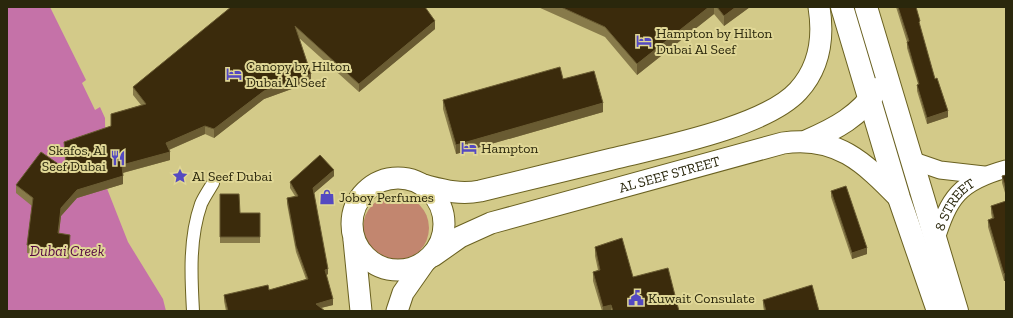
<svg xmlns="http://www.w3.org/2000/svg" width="1013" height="318" viewBox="0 0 1013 318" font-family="'Zilla Slab',serif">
<rect width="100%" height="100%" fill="#d3ca89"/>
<circle fill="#c2866f" cx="396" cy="228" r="33"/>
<polygon fill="#c572a8" points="7,7 50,7 86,80 82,83 95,110 100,107 105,118 106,186 128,242 163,299 166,311 7,311"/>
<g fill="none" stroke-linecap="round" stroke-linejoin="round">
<defs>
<path id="pedestrian" d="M 193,311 C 191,276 189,238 201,204 C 204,197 209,190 213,183"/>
<g id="minor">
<polyline points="911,160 940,170 984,175"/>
<path id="s1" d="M 935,242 C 949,197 959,182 1006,169"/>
</g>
<g id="tertiary">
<circle cx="398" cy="224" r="46"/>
<path d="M 423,185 C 443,190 459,195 480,191 C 524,180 568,170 612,159 C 661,147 765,127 798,91 C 820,67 824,38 819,7"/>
<polyline points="354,240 361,311"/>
<path id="s2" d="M 433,256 L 460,237 L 491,223 L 783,143 C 836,135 864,162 899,198"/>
<polyline points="397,311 403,293 424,263"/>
</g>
<g id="secondary">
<polyline points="842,7 899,198 938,311"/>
<polyline points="866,7 957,311"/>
<path d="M 807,141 C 835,129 860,116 877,89"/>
</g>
</defs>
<use href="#pedestrian" stroke="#6a6121" stroke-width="14"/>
<use href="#minor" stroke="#6a6121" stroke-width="19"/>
<use href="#tertiary" stroke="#6a6121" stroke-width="23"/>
<use href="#secondary" stroke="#6a6121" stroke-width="24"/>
<use href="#pedestrian" stroke="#fff" stroke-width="12"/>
<use href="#minor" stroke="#fff" stroke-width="17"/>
<use href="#tertiary" stroke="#fff" stroke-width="21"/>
<use href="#secondary" stroke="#fff" stroke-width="22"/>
</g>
<g fill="#877a4a">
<polygon points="231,7 435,29 359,92 299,38 311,82 264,99 214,138 205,134 169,150 170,160 123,173 123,184 77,198 61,216 59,233 70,243 69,259 27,253 27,245 32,206 16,193 16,185 66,170 64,150 64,142 111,126 111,114 141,105 133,95 133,87"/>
<polygon points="538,7 750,7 724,26 714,14 637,75 605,37"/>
<polygon points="896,7 916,7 920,27 935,79 948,117 927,124 917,91 917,85 918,84 907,48 907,42"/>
<polygon points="563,79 603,112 456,154 443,109 443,100"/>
<polygon points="1006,175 1006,196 1002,183 1002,176"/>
<polygon points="334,176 314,193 328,274 326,275 333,305 321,308 325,311 226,311 224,301 224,295 269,290 306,279 296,252 287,204 287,198 295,196 290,188 290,182"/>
<polygon points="831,191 867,254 852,259 831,197"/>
<polygon points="220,194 240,213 260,213 260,243 220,243"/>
<polygon points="1006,201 1004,281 988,227 988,220 992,218 991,213 991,206"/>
<polygon points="595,247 633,277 679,311 602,311 593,281 593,272 598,270 595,256"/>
<polygon points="763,300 819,311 764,311 763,305"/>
</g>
<g fill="#695b32">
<polygon points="709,7 714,7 714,14 637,75 637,64"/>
<polygon points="736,7 750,7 724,26 724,16"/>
<polygon points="435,21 435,29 359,92 359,84"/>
<polygon points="311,74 311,82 264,99 214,138 214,129 264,91"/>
<polygon points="603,103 603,112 456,154 456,145"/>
<polygon points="948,111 948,117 927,124 927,118"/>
<polygon points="205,126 205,134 166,151 166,143"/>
<polygon points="170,152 170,160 122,173 122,165"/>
<polygon points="334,170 334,176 313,194 313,188"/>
<polygon points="123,176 123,184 77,198 61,216 58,241 58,233 61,208 77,190"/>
<polygon points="70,235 70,243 69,259 69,251"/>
<polygon points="867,248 867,254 852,259 852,253"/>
<polygon points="328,269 328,274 325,276 325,270"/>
<polygon points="1006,273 1006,281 1004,281 1004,274"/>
<polygon points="333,299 333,305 316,309 316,304"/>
<polygon points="611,305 611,311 603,311 603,307"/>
</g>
<g fill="#3b2b0c" stroke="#695b32">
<polygon points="231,7 425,7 435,21 359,84 295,26 311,74 264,91 214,129 205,126 166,143 170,152 122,165 123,176 77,190 61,208 58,233 70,235 69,251 27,245 33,198 16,185 41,152 67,170 64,142 111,126 111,114 146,104 133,87"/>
<polygon points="561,7 709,7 637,64 605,27"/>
<polygon points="717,7 736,7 724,16"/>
<polygon points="898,7 916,7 920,21 919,22 935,79 937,78 948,111 927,118 917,85 919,84 907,42 909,41"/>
<polygon points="560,67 563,79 594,71 603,103 456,145 443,100"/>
<polygon points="320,155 334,170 313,188 328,269 325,270 333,299 316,304 325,311 228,311 224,295 268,285 269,290 308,279 296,246 287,198 298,196 290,182"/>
<polygon points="1006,175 1006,189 1002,176"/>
<polygon points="846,186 867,248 852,253 831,191"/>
<polygon points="220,194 239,194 240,213 260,213 260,237 220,237"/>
<polygon points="1006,201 1006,273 1004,274 988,220 994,218 991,206"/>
<polygon points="622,238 633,277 668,268 679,311 613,311 611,305 603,307 593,272 600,270 595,247"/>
<polygon points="812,285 819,311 766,311 763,300"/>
</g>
<defs>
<symbol id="hotel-bare" viewBox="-9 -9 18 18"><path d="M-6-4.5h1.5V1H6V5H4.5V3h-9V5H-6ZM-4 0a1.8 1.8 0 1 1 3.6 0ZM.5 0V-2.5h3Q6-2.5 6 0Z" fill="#5449c1" stroke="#e0d796" stroke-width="2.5" paint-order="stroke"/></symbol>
<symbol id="restaurant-bare" viewBox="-9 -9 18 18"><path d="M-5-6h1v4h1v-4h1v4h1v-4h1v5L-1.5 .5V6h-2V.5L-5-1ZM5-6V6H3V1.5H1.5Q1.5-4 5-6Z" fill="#5449c1" stroke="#e0d796" stroke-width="2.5" paint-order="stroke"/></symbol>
<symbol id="sight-bare" viewBox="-9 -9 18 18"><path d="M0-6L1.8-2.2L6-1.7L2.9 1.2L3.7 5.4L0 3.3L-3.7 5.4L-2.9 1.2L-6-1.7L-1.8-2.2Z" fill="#5449c1" stroke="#e0d796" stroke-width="2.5" paint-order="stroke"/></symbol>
<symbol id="shop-bare" viewBox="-9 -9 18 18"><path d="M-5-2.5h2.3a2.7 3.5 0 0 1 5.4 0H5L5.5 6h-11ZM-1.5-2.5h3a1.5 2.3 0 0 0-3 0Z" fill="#5449c1" stroke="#e0d796" stroke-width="2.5" paint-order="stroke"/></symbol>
<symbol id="civic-bare" viewBox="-9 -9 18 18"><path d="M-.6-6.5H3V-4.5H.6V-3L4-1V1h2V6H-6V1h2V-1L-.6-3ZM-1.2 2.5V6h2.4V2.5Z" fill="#5449c1" stroke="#e0d796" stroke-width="2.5" paint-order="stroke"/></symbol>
</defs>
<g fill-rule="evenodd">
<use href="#hotel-bare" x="633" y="30" width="22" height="22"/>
<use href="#hotel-bare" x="223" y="63" width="22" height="22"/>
<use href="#hotel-bare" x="458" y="137" width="22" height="22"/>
<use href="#restaurant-bare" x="107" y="147" width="22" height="22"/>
<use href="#sight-bare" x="169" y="165" width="22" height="22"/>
<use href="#shop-bare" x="316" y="186" width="22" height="22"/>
<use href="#civic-bare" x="625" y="287" width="22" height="22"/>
</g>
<g text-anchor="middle" stroke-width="4" stroke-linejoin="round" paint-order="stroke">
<g font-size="14" fill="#2a270c" stroke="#e0d796" text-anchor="start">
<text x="656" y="38">Hampton by Hilton<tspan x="656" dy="16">Dubai Al Seef</tspan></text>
<text x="246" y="71">Canopy by Hilton<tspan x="246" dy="16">Dubai Al Seef</tspan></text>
<text x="481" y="153">Hampton</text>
<text x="106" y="155" text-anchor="end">Skafos, Al<tspan x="106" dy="16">Seef Dubai</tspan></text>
<text x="192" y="181">Al Seef Dubai</text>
<text x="339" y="202">Joboy Perfumes</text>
<text x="648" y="303">Kuwait Consulate</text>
</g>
<g font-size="14" fill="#2a270c" stroke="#e0d796">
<text dy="5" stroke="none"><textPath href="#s2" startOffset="252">AL SEEF STREET</textPath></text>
<text dy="5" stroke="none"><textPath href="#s1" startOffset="43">8 STREET</textPath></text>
</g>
<g font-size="15" font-style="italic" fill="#550842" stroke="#e0d796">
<text x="67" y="256">Dubai Creek</text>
</g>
</g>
<rect width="1013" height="318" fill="none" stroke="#2a270c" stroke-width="16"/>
</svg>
